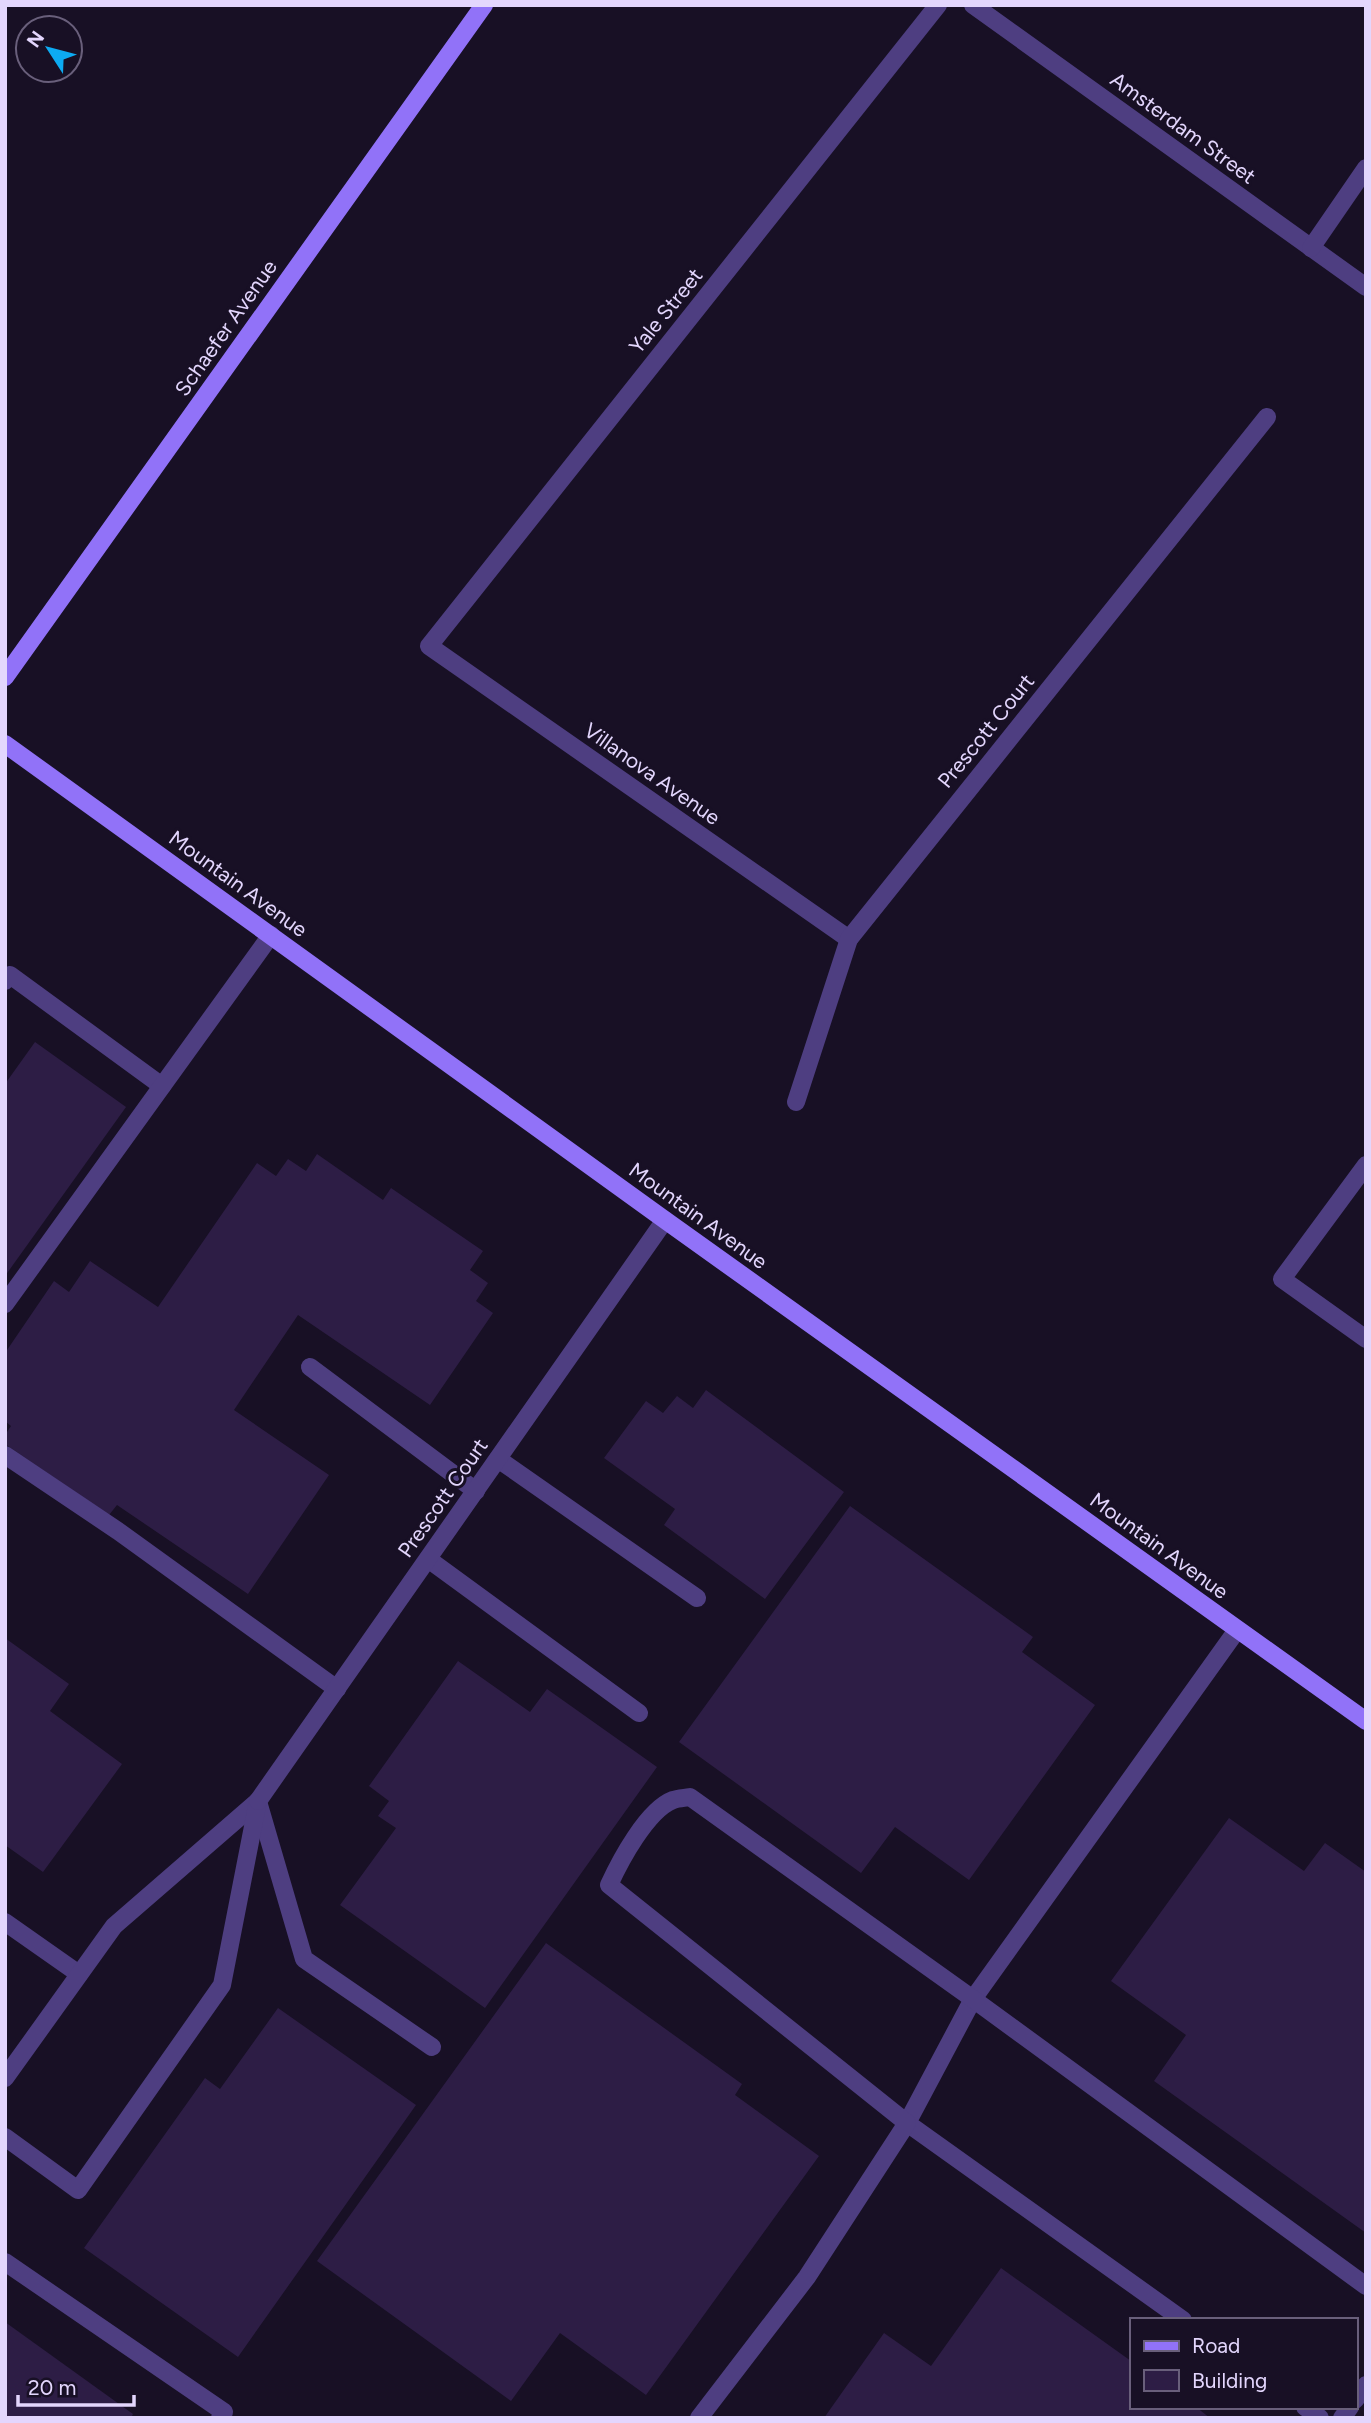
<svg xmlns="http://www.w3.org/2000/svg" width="1371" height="2423" viewBox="0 0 1371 2423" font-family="Figtree,sans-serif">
<rect width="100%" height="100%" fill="#181025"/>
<g fill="#2d1d45">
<polygon points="35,1042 126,1107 5,1276 5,1084"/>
<polygon points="317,1154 383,1200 391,1188 483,1251 470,1270 488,1283 476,1301 493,1313 430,1405 298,1315 234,1410 329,1475 248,1594 117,1505 109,1515 5,1444 5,1435 11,1426 5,1421 5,1353 54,1281 69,1292 90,1261 158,1307 257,1163 276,1176 288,1159 306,1171"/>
<polygon points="706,1390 844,1492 765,1599 664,1525 675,1509 604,1458 646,1401 663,1413 677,1396 693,1408"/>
<polygon points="850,1506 1033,1637 1022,1652 1095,1705 969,1880 895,1827 861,1873 679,1742"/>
<polygon points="5,1638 69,1684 50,1711 122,1764 43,1872 5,1845"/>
<polygon points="458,1661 530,1712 547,1689 657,1767 485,2008 340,1905 396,1828 378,1816 389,1801 369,1786"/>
<polygon points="1229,1818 1304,1871 1325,1843 1366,1872 1366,2233 1154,2081 1186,2035 1111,1981"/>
<polygon points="546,1943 742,2084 735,2095 819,2156 646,2395 560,2333 511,2401 317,2261"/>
<polygon points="278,2008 416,2105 238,2357 84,2248 205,2078 220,2089"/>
<polygon points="1001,2268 1131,2361 1131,2407 1196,2407 1210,2418 824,2418 884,2333 931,2366"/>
<polygon points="5,2322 133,2414 131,2418 5,2418"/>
</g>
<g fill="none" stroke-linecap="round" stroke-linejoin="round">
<g stroke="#4e3e81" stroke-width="18">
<polyline points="5,981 10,975 162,1086"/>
<polyline points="5,1304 271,935"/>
<polyline points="310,1367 476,1491"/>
<polyline points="5,1455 118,1531 337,1689"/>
<polyline points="498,1459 697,1598"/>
<polyline points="428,1559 639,1713"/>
<polyline points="259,1805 304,1959 432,2047"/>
<polyline points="5,1922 79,1974"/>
<polyline points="5,2078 114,1926 258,1801"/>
<polyline points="5,2137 78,2190 222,1985 258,1801"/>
<polyline points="5,2262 224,2412 220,2418"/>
<polyline points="1183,2320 907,2123 973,1999 1237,1630"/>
<polyline points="1355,2400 1366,2385"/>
<polyline points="1305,2407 1320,2418"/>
<path d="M 699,2418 L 807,2277 L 907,2123 L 609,1885 C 620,1861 647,1810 673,1800 C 678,1798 685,1798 690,1797 L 973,1999 L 1366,2286"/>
<polyline points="1342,2418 1350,2407"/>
</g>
<g stroke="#4e3e81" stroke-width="18">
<polyline points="973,5 1366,287"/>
<polyline points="1311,248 1366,168"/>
<polyline points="849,939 429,646 938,5"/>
<polyline points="796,1102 849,939 1267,417"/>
<polyline points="1366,1165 1282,1279 1366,1339"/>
<polyline points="258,1801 665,1220"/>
</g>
<g stroke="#9172f8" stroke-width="18">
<polyline points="5,677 484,5"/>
<polyline points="5,744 665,1220 1366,1721"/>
</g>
</g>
<g text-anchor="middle" stroke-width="6" stroke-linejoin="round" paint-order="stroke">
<g font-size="21" fill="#e3d6fd" stroke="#181025">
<text transform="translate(1183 128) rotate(36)" y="7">Amsterdam Street</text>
<text transform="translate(666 311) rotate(-51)" y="7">Yale Street</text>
<text transform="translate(226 328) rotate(-55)" y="7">Schaefer Avenue</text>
<text transform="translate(986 731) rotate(-51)" y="7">Prescott Court</text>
<text transform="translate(652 774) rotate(35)" y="7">Villanova Avenue</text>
<text transform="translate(238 884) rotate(36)" y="7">Mountain Avenue</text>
<text transform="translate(698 1216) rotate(36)" y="7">Mountain Avenue</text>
<text transform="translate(443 1498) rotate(-55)" y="7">Prescott Court</text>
<text transform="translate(1159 1546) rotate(36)" y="7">Mountain Avenue</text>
</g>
</g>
<rect width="1371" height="2423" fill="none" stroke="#e3d6fd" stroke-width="14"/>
<rect x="1130" y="2318" width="228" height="91" fill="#181025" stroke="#695f7b" stroke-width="2"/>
<rect x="1144" y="2341" width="35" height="10" fill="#9172f8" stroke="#695f7b" stroke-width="2"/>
<text x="1192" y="2353" font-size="21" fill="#e3d6fd">Road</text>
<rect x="1144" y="2370" width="35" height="21" fill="#2d1d45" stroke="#695f7b" stroke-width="2"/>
<text x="1192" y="2388" font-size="21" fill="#e3d6fd">Building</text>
<g transform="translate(49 49) rotate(306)"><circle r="33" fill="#181025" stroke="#695f7b" stroke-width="2"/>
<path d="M0-5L12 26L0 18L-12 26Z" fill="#0dabf2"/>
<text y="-10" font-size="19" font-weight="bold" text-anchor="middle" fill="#e3d6fd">N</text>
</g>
<path d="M18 2395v10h116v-10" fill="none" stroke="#e3d6fd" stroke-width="3.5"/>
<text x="28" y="2395" font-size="21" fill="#e3d6fd" stroke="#181025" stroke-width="5" paint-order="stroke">20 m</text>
</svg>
